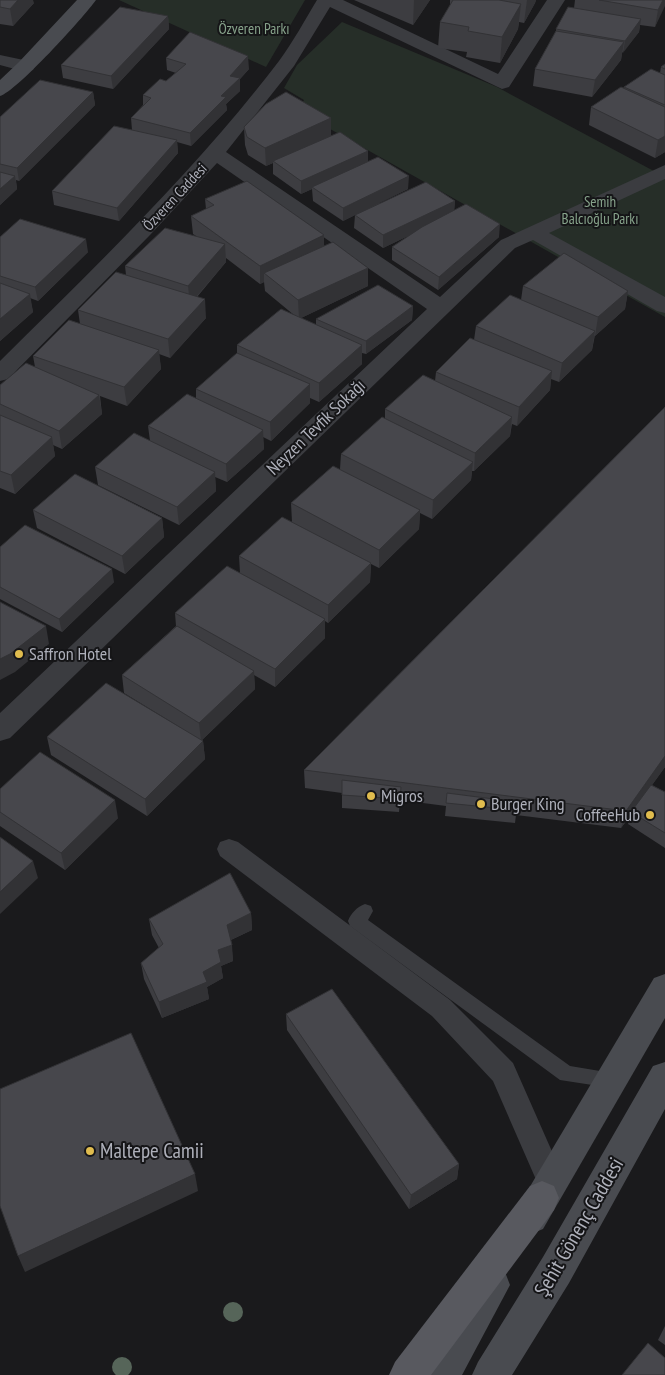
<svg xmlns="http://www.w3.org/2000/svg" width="665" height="1375" viewBox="0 0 665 1375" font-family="'PT Sans Narrow',sans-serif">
<rect width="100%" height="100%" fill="#1a1a1c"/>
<g fill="#262e28">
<polygon points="119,0 305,0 266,67"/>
<polygon points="342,22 497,87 665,177 665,317 298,111 304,100 284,88 297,65"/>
</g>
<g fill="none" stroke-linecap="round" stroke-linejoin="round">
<path fill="#3b3c40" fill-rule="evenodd" d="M 365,904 L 371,906 L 373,911 L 368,920 L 570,1066 L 618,1074 L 621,1080 L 618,1086 L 612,1088 L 560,1080 L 350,926 L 348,921 C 351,913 357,907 365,904 Z"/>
<polygon fill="#3b3c40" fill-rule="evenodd" points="229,839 238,842 450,1000 513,1063 565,1181 561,1191 551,1195 541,1191 493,1081 432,1016 220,856 217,849 220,842"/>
<path fill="#3b3c40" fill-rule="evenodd" d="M 317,0 L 343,0 L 498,74 L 547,0 L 565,0 L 509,87 L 502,89 L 330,7 L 294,66 L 226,152 L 440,297 L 501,240 L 665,165 L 665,179 L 549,233 L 665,297 L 665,313 L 657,311 L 533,240 L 515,248 L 10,738 L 0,741 L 0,713 L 427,309 L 217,163 L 150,235 L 8,379 L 0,381 L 0,361 C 97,265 196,170 279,61 C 293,42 305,20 317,0 Z"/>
<polygon fill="#3b3c40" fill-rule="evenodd" points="0,55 33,62 35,66 33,70 26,72 0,65"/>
<g fill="#494b50" fill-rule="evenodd">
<path d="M 77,0 L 96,0 C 84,17 16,92 0,96 L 0,80 L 19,62 Z"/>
<polygon points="665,974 665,1018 543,1229 531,1234 519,1229 513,1217 519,1205 654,978"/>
<polygon points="665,1062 665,1109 569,1283 512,1375 472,1375 478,1362 543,1257 653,1066"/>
<polygon points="492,1267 505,1272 510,1285 462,1375 422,1375 428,1362 479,1272"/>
</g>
<polygon fill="#58595f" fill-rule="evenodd" points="542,1181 554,1186 559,1198 554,1210 431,1375 389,1375 395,1362 530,1186"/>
</g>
<g fill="#566559">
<circle cx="233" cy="1312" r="10"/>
<circle cx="122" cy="1367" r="10"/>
</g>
<g fill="#3d3d41">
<polygon points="0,0 34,3 13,26 0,24"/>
<polygon points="354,0 430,0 413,25"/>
<polygon points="450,0 536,0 535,3 524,23 519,22 518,29 500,63 466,57 467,52 438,48 440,22 450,6"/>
<polygon points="575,0 665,0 655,27 640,25 639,32 622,53 621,60 592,97 533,86 535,69 556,31 556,29 574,8"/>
<polygon points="168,16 169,29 113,89 63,78 61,65"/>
<polygon points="166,58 249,69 240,79 240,91 226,104 227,110 191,146 177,142 178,153 119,221 54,205 52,191 132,130 131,118 143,105 143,95 166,81 176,73 167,70"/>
<polygon points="665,64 665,152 655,158 589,125 591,107 623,88 624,87 660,73 661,67"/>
<polygon points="93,92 95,105 19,181 16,180 17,189 0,205 0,117"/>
<polygon points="331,118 331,136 368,151 368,161 408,189 379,203 455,201 454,210 499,237 438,290 392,260 392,247 410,235 383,248 354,228 355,215 343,221 313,201 312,189 301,194 273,174 273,163 266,166 248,155 245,145 244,127"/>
<polygon points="205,199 324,246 368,268 368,286 301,318 316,325 316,319 413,306 412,320 366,354 362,353 362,364 319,402 310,398 310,403 271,441 263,437 264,449 227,482 215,477 216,491 179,525 98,485 95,467 150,441 148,426 196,399 196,389 237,353 237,345 294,315 265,291 264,282 260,284 226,258 226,262 197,297 206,318 170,358 159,354 161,369 127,406 100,396 102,414 62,449 53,445 55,456 15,494 0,488 0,385 35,367 33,356 80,324 78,310 126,275 125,266 196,236 193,234 191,216 206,209"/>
<polygon points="0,237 88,252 38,301 30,298 33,312 0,341"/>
<polygon points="523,286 628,291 625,309 595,336 595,335 592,350 559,382 551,379 550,390 517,426 512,424 510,436 474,471 472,471 471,480 432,519 420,513 419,529 379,568 371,564 370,582 328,623 325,621 325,638 275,687 254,675 255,689 202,740 203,741 205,759 147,816 51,755 47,737 181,728 124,693 122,675 176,626 175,613 240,573 239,556 292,522 291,503 340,469 341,454 385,419 385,409 435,381 436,372 474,340 476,326 521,300"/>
<polygon points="665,407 665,767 652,785 665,792 665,848 628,824 630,816 621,828 516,815 515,823 445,816 446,806 400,800 399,812 342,808 342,793 305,788 304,770"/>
<polygon points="33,510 162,518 164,537 125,574 37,528"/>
<polygon points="0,547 114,582 62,632 0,599"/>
<polygon points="0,789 118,818 65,870 0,826"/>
<polygon points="251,913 252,930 231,940 233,961 221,966 223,978 207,987 209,999 162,1018 144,979 141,963 159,948 152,935 149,919"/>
<polygon points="286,1014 459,1164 457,1179 409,1209 287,1030"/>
<polygon points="665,1326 665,1345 658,1340"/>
</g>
<g fill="#323235">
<polygon points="18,0 33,0 34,3 13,26 10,9"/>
<polygon points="414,0 430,0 413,25"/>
<polygon points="527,0 536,0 535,3 524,23"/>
<polygon points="663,0 665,0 665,6 655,27 658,10"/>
<polygon points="521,4 518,29 500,63 502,37"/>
<polygon points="168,16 169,29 113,89 111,76"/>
<polygon points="641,19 639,32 623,53 625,41"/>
<polygon points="624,42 621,60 592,97 595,80"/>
<polygon points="248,56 249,69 240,79 240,91 226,104 227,110 191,146 190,133 221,96 230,76"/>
<polygon points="93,92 95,105 19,181 17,168"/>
<polygon points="331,118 331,136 273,161 273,163 266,166 265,148"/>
<polygon points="665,136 665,152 655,158 658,140"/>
<polygon points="177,140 178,153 119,221 117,208"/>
<polygon points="368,151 368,164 312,187 312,189 301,194 301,181"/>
<polygon points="15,176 17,189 0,205 0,189"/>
<polygon points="409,176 408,189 343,221 343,208"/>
<polygon points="455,201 454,214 383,248 383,235"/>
<polygon points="500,224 499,237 438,290 439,277"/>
<polygon points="324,235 324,253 264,273 264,282 260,284 260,266"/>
<polygon points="86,239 88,252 38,301 35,287"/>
<polygon points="225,244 226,262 190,304 188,286"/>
<polygon points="368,268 368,286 299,319 298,300"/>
<polygon points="628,291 625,309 595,336 598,317"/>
<polygon points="30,294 33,312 0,341 0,319"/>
<polygon points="205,299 206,318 170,358 168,339"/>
<polygon points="413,306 412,320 366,354 366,341"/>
<polygon points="595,331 592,350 559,382 562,363"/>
<polygon points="362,345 362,364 319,402 319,383"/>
<polygon points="159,350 161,369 127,406 124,387"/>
<polygon points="552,371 550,390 517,426 519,407"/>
<polygon points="310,384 310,403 271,441 270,422"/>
<polygon points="99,395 102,414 62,449 59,431"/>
<polygon points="512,417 510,436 474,471 475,453"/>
<polygon points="263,430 264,449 227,482 226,464"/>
<polygon points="52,437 55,456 15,494 11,475"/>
<polygon points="473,462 471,480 432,519 433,500"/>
<polygon points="215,472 216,491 179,525 177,507"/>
<polygon points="420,510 419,529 379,568 379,550"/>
<polygon points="162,518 164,537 125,574 122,556"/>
<polygon points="371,563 370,582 328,623 328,605"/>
<polygon points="112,569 114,582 62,632 59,619"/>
<polygon points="325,619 325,638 275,687 275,669"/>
<polygon points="46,626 49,644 15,672 0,680 0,659"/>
<polygon points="254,671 255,689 201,741 199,723"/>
<polygon points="203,741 205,759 147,816 145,799"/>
<polygon points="665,756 665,767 632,813 631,812 630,816 621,828 626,811"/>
<polygon points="115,800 118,818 65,870 61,853"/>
<polygon points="33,861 38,878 0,914 0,892"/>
<polygon points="251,913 252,930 228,941 227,925"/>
<polygon points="232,945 233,961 221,966 223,978 207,987 209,999 162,1018 159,1002 218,950"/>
<polygon points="459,1164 457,1179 409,1209 411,1195"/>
<polygon points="195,1174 198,1191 25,1272 18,1256"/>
</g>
<g fill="#47474c" stroke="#323235">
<polygon points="0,0 18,0 10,9 0,7"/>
<polygon points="453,0 499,0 521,4 502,37 468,31 469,27 440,22"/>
<polygon points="599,0 663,0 658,10"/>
<polygon points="120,7 168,16 111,76 61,65"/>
<polygon points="568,7 641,19 625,41 556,29"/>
<polygon points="556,31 624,42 595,80 535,69"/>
<polygon points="190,32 248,56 230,76 240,78 221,96 226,97 190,133 131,118 151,98 143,95 160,79 166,81 186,64 166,58"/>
<polygon points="665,64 665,69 661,67"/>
<polygon points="651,69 665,75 665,105 624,87"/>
<polygon points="40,80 93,92 17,168 0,164 0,117"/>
<polygon points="621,87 665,107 665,136 658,140 591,107"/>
<polygon points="286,92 331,118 265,148 247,137 244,127 266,104"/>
<polygon points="114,126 177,140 117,208 52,191"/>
<polygon points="340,132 368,151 301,181 273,161"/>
<polygon points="378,157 409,176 343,208 312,187"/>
<polygon points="0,172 15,176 0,189"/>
<polygon points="247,181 324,235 260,266 191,216 214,205 205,199"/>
<polygon points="426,182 455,201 383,235 355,215"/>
<polygon points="466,204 500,224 439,277 392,247 422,227"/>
<polygon points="20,219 86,239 35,287 0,276 0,237"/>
<polygon points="165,228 225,244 188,286 125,266"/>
<polygon points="333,242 368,268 298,300 264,273"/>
<polygon points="564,253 628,291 598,317 523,286"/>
<polygon points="116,272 205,299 168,339 78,310"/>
<polygon points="0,283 30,294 0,319"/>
<polygon points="378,285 413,306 366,341 316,319"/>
<polygon points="510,295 595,331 562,363 476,326"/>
<polygon points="281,309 362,345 319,383 237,345"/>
<polygon points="69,320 159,350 124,387 33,356"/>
<polygon points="470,338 552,371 519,407 436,372"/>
<polygon points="237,353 310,384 270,422 196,389"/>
<polygon points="26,363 99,395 59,431 0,404 0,385"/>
<polygon points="423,375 512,417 475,453 385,409"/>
<polygon points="187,394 263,430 226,464 148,426"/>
<polygon points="665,407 665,756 626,811 304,770"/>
<polygon points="0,415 52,437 11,475 0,471"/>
<polygon points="382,417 473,462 433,500 341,454"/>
<polygon points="134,433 215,472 177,507 95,467"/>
<polygon points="333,466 420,510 379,550 291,503"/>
<polygon points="75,474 162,518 122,556 33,510"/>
<polygon points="282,517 371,563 328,605 239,556"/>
<polygon points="25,525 112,569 59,619 0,587 0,547"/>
<polygon points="227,566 325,619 275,669 175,613"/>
<polygon points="0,602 46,626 10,654 0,659"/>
<polygon points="177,626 254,671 199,723 122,675"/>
<polygon points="106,683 203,741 145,799 47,737"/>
<polygon points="40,752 115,800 61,853 0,812 0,789"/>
<polygon points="342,780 401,787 400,799 342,795"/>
<polygon points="651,785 665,792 665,833 631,812"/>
<polygon points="447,793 517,802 517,810 446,803"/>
<polygon points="0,837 33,861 0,892"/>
<polygon points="230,873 251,913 227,925 232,945 218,950 221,962 203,972 207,982 159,1002 141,963 163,944 149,919"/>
<polygon points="332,989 459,1164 411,1195 286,1014"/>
<polygon points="131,1033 195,1174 18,1256 0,1206 0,1089"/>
<polygon points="648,1343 665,1358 665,1375 622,1375"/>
</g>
<g fill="#e0bc4e" stroke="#151517" stroke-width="2">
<circle cx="19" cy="654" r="5"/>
<circle cx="371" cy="796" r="5"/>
<circle cx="481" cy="804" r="5"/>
<circle cx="650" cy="815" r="5"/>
<circle cx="90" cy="1151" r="5"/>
</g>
<g text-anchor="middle" stroke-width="4" stroke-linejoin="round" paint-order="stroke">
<g font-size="15" fill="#87a38b" stroke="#151517">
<text x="254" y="34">Özveren Parkı</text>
<text x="600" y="207">Semih<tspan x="600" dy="17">Balcıoğlu Parkı</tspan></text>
</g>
<g font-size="15" fill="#aeb0ba" stroke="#151517">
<text transform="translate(175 197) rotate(-47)" y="5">Özveren Caddesi</text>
</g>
<g font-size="18" fill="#aeb0ba" stroke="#151517">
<text transform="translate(316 427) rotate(-44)" y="6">Neyzen Tevfik Sokağı</text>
</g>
<g font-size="18" fill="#aeb0ba" stroke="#151517" text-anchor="start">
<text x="29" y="660">Saffron Hotel</text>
<text x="381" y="802">Migros</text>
<text x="491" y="810">Burger King</text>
<text x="640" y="821" text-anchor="end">CoffeeHub</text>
</g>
<g font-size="21" fill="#aeb0ba" stroke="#151517" text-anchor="start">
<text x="100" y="1158">Maltepe Camii</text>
</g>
<g font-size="21" fill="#aeb0ba" stroke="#151517">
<text transform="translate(579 1227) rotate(-60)" y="7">Şehit Gönenç Caddesi</text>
</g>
</g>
</svg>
